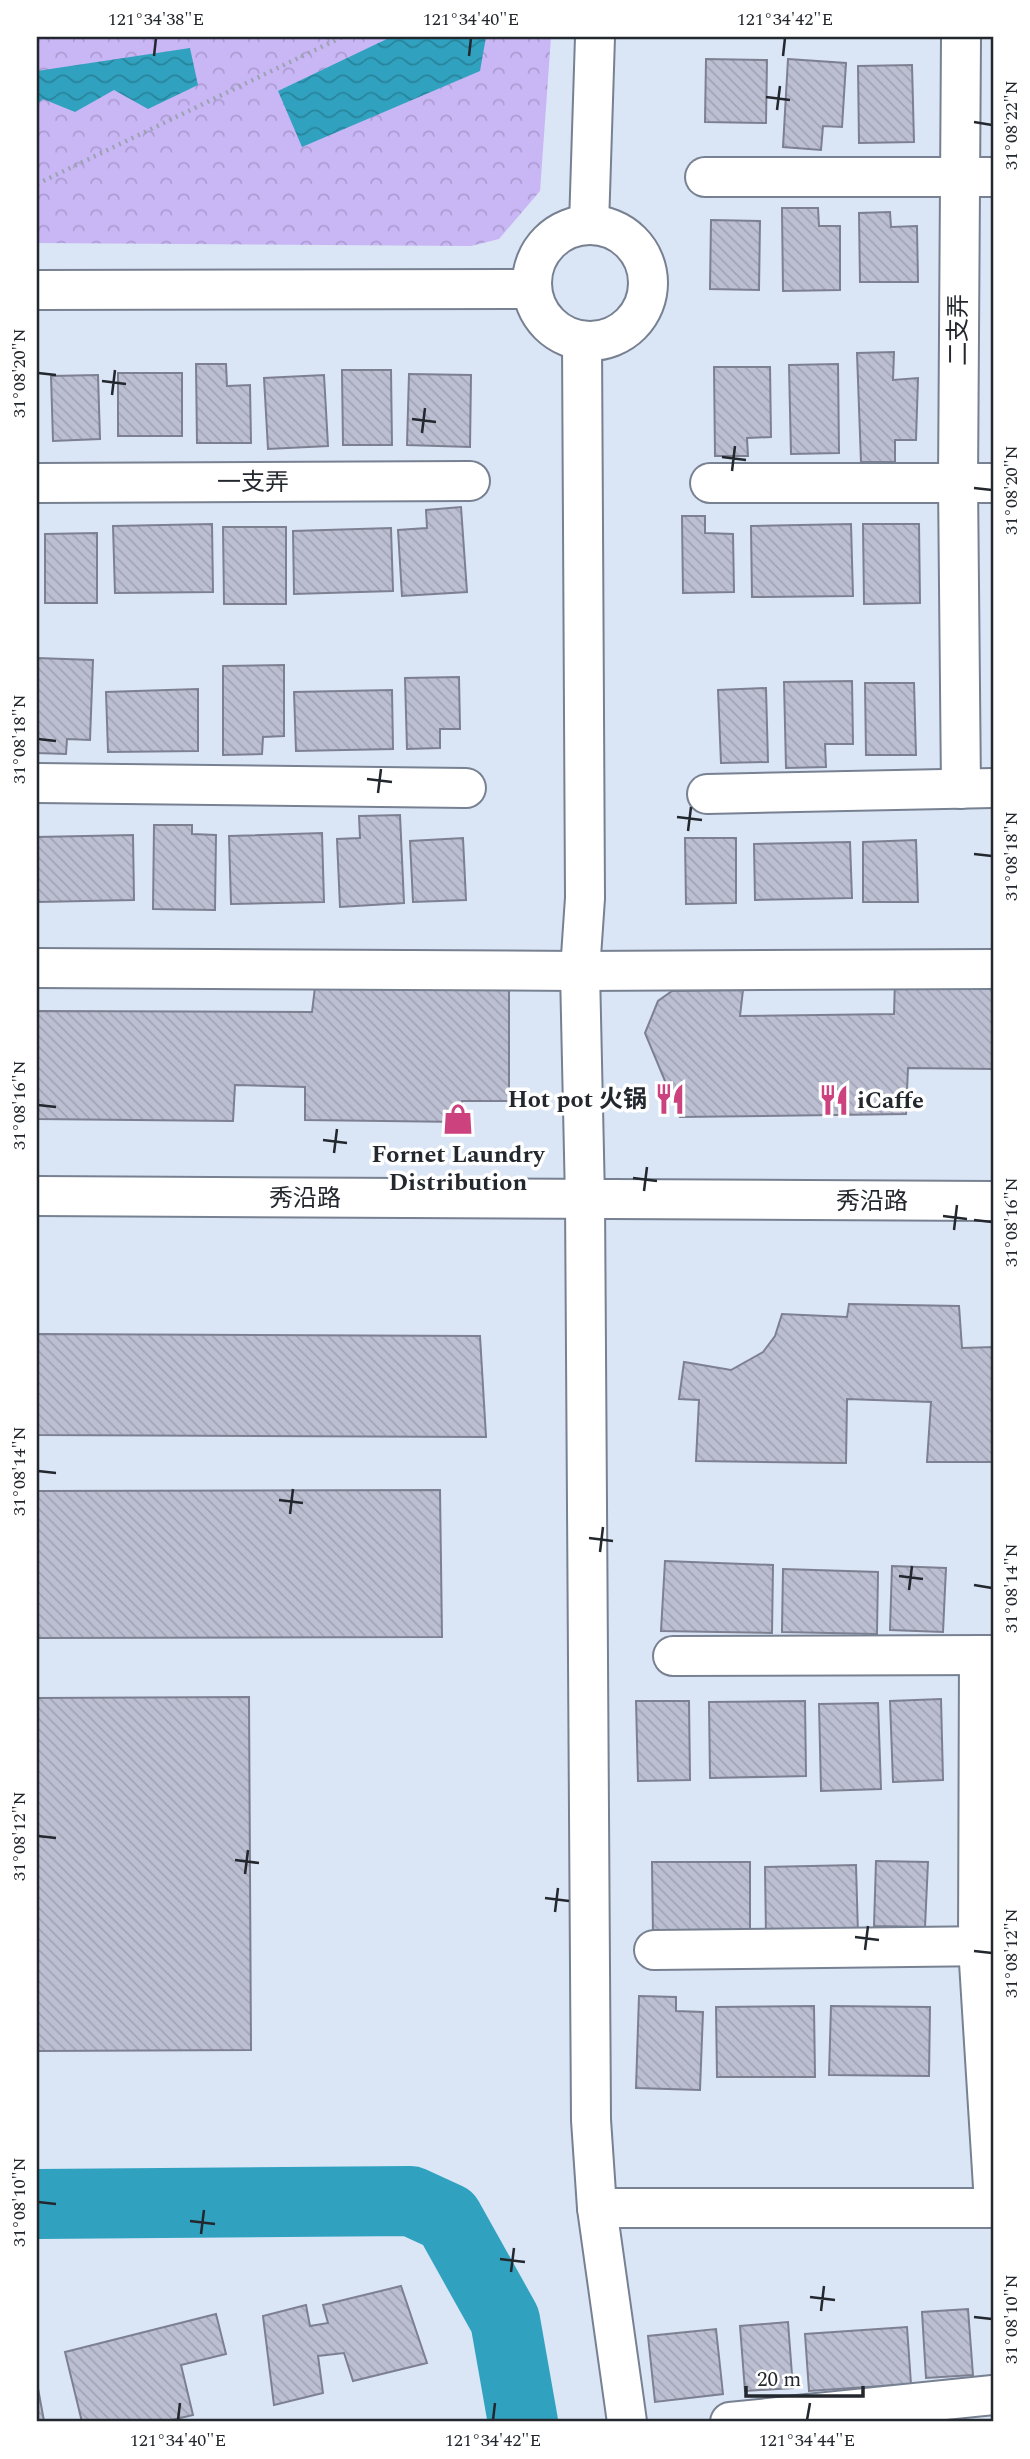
<svg xmlns="http://www.w3.org/2000/svg" width="1030" height="2459" viewBox="0 0 1030 2459" font-family="Spectral,'Noto Sans SC',serif">
<defs>
<pattern id="forest-crowns" width="20" height="18" patternUnits="userSpaceOnUse" patternTransform="scale(1.75)"><rect width="20" height="18" fill="#c9b6f5"/><path d="M2 6a3 3 0 1 1 6 0M12 15a3 3 0 1 1 6 0" fill="none" stroke="#ac9cd2"/></pattern>
<pattern id="water-waves" width="16" height="10" patternUnits="userSpaceOnUse" patternTransform="scale(1.75)"><rect width="16" height="10" fill="#30a2c0"/><path d="M0 5q4-4 8 0t8 0" fill="none" stroke="#28849c"/></pattern>
<pattern id="building-back-hatch" width="6" height="6" patternUnits="userSpaceOnUse" patternTransform="scale(1.75)"><rect width="6" height="6" fill="#bcbfd2"/><path d="M-1 5l2 2M0 0l6 6M5-1l2 2" fill="none" stroke="#a1a4b5"/></pattern>
</defs>
<rect width="100%" height="100%" fill="#dae5f6"/>
<polygon fill="url(#forest-crowns)" points="37,37 551,37 540,191 499,239 471,246 37,243"/>
<g fill="url(#water-waves)">
<polygon points="391,37 486,37 480,71 302,147 278,91"/>
<polygon points="190,48 198,85 148,109 114,90 75,112 43,99 37,104 37,71"/>
</g>
<g fill="none" stroke-linecap="round" stroke-linejoin="round">
<polyline stroke="#30a2c0" stroke-width="70" points="37,2204 411,2201 448,2218 505,2320 523,2422"/>
</g>
<g fill="url(#building-back-hatch)" stroke="#7d8091" stroke-width="2">
<polygon points="706,59 767,60 766,123 705,122"/>
<polygon points="788,59 846,63 842,127 823,126 821,150 783,147"/>
<polygon points="912,65 914,142 859,143 858,66"/>
<polygon points="782,208 818,208 819,226 840,226 840,290 783,291"/>
<polygon points="890,212 891,227 917,226 918,282 860,282 859,213"/>
<polygon points="711,220 760,221 759,290 710,289"/>
<polygon points="894,352 893,380 918,378 916,440 895,440 895,462 861,462 857,353"/>
<polygon points="196,364 226,364 227,386 250,385 251,443 197,443"/>
<polygon points="838,364 839,453 791,454 789,365"/>
<polygon points="714,367 770,367 771,437 747,438 748,456 715,456"/>
<polygon points="342,370 391,370 392,445 343,445"/>
<rect x="118" y="373" width="64" height="63"/>
<polygon points="409,374 471,375 470,447 407,445"/>
<polygon points="98,375 100,439 53,441 51,376"/>
<polygon points="324,375 328,446 268,449 264,378"/>
<polygon points="461,507 467,592 402,596 398,530 427,528 426,510"/>
<polygon points="682,516 705,516 705,533 733,534 734,592 683,593"/>
<polygon points="212,524 213,592 115,593 113,526"/>
<polygon points="851,524 853,596 752,597 751,526"/>
<polygon points="863,524 919,524 920,603 864,604"/>
<polygon points="223,527 286,527 286,604 224,604"/>
<polygon points="391,528 393,591 294,594 293,531"/>
<polygon points="97,533 97,603 45,603 45,534"/>
<polygon points="37,658 93,660 90,740 67,739 66,754 37,753"/>
<polygon points="284,665 284,736 263,737 262,754 223,755 223,666"/>
<polygon points="459,677 460,729 440,729 440,748 407,749 405,678"/>
<polygon points="852,681 853,744 825,744 826,767 786,768 784,682"/>
<polygon points="865,683 914,683 916,755 866,755"/>
<polygon points="766,688 768,762 721,763 718,690"/>
<polygon points="198,689 198,751 108,752 106,692"/>
<polygon points="392,690 393,749 296,751 294,692"/>
<polygon points="400,815 404,903 340,907 337,839 360,838 359,816"/>
<polygon points="154,825 192,825 192,834 216,835 215,910 153,909"/>
<polygon points="322,833 324,902 231,904 229,836"/>
<polygon points="133,835 134,900 38,902 37,837"/>
<polygon points="463,838 466,900 413,902 410,841"/>
<polygon points="685,838 736,838 736,903 686,904"/>
<polygon points="916,840 918,902 863,902 863,842"/>
<polygon points="850,842 852,898 755,900 754,844"/>
<polygon points="316,979 509,984 509,1101 462,1101 462,1122 305,1120 305,1087 235,1085 233,1121 37,1119 37,1011 312,1012"/>
<polygon points="895,980 993,982 993,1069 908,1068 906,1114 680,1117 645,1033 658,1001 672,991 743,990 740,1016 894,1014"/>
<polygon points="849,1304 959,1306 962,1348 993,1347 993,1462 927,1462 931,1402 847,1399 846,1463 696,1461 699,1400 679,1399 684,1362 731,1370 763,1352 775,1336 782,1314 847,1317"/>
<polygon points="37,1334 480,1336 486,1437 37,1435"/>
<polygon points="440,1490 442,1637 37,1638 37,1491"/>
<polygon points="665,1561 773,1565 772,1633 661,1631"/>
<polygon points="892,1566 946,1568 943,1632 890,1630"/>
<polygon points="783,1569 878,1572 877,1634 782,1632"/>
<polygon points="249,1697 251,2050 37,2051 37,1698"/>
<polygon points="941,1699 943,1780 893,1782 890,1701"/>
<polygon points="636,1701 689,1701 690,1780 638,1781"/>
<polygon points="805,1701 806,1776 710,1778 709,1702"/>
<polygon points="878,1703 881,1789 821,1791 819,1704"/>
<polygon points="876,1861 928,1862 925,1927 874,1926"/>
<polygon points="652,1862 750,1862 750,1934 653,1935"/>
<polygon points="856,1865 858,1935 766,1936 765,1867"/>
<polygon points="639,1996 676,1997 676,2011 703,2012 700,2090 636,2088"/>
<polygon points="814,2006 815,2077 717,2077 716,2007"/>
<polygon points="831,2006 930,2007 929,2076 829,2075"/>
<polygon points="401,2286 427,2363 353,2381 344,2353 318,2356 323,2393 274,2405 263,2316 306,2305 310,2326 328,2323 323,2305"/>
<polygon points="968,2309 973,2375 926,2378 922,2312"/>
<polygon points="216,2314 226,2354 181,2365 193,2415 163,2422 82,2422 65,2352"/>
<polygon points="788,2322 793,2388 745,2391 740,2326"/>
<polygon points="907,2327 911,2384 809,2391 805,2334"/>
<polygon points="716,2329 723,2394 655,2402 648,2336"/>
<polygon points="37,2383 44,2421 40,2422 37,2422"/>
</g>
<g fill="none" stroke-linecap="round" stroke-linejoin="round">
<defs>
<g id="street">
<polyline points="961,37 958,483 961,789"/>
<polyline points="705,177 993,177"/>
<polyline points="589,225 595,37"/>
<circle cx="590" cy="283" r="58"/>
<polyline points="37,290 532,289"/>
<polyline points="582,341 585,898 580,971 585,1199 591,2120 597,2208 627,2422"/>
<polyline points="37,483 470,481"/>
<polyline points="710,483 993,483"/>
<polyline points="37,783 466,788"/>
<polyline points="707,794 993,788"/>
<polyline points="37,968 580,971 993,969"/>
<polyline points="979,1655 978,1946 993,2187"/>
<polyline points="673,1656 993,1655"/>
<polyline points="654,1950 993,1946"/>
<polyline points="597,2208 993,2208"/>
<polyline points="730,2422 993,2395"/>
</g>
<polyline id="secondary" points="37,1196 993,1201"/>
</defs>
<use href="#street" stroke="#778191" stroke-width="42"/>
<use href="#secondary" stroke="#778191" stroke-width="42"/>
<polyline stroke="#9ba3b1" stroke-width="4.5" stroke-dasharray="2 5" stroke-linecap="butt" points="37,184 342,37"/>
<use href="#street" stroke="#fff" stroke-width="38"/>
<use href="#secondary" stroke="#fff" stroke-width="38"/>
</g>
<path fill="none" stroke="#23272e" stroke-width="2.5" d="M 154,56 L 156,38M 469,56 L 471,38M 783,56 L 785,38M 766,97 L 790,100M 777,110 L 780,86M 974,122 L 992,125M 38,373 L 56,375M 102,381 L 126,384M 112,395 L 115,370M 412,419 L 436,422M 422,433 L 425,408M 722,457 L 746,460M 732,471 L 735,446M 974,488 L 992,490M 38,739 L 56,741M 367,779 L 392,782M 378,793 L 381,769M 677,817 L 702,820M 688,831 L 691,807M 974,854 L 992,856M 38,1105 L 56,1107M 323,1140 L 347,1143M 334,1153 L 337,1129M 633,1178 L 657,1181M 644,1191 L 647,1167M 943,1216 L 967,1219M 974,1220 L 992,1222M 954,1230 L 957,1205M 38,1471 L 56,1473M 279,1500 L 303,1503M 290,1514 L 293,1489M 589,1538 L 613,1541M 600,1552 L 603,1527M 899,1576 L 923,1579M 974,1585 L 992,1588M 909,1590 L 912,1566M 38,1836 L 56,1838M 235,1860 L 259,1863M 245,1874 L 248,1850M 545,1898 L 569,1901M 555,1912 L 558,1888M 855,1937 L 879,1940M 865,1950 L 868,1926M 974,1951 L 992,1953M 38,2202 L 56,2204M 190,2221 L 215,2224M 201,2234 L 204,2210M 500,2259 L 525,2262M 511,2272 L 514,2248M 810,2297 L 835,2300M 821,2311 L 824,2286M 974,2317 L 992,2319M 178,2420 L 180,2403M 493,2420 L 495,2403M 807,2420 L 810,2403"/>
<defs>
<symbol id="restaurant-bare" viewBox="-9 -9 18 18"><path d="M-5-6h1v4h1v-4h1v4h1v-4h1v5L-1.5 .5V6h-2V.5L-5-1ZM5-6V6H3V1.5H1.5Q1.5-4 5-6Z" fill="#cb427e" stroke="#fff" stroke-width="2.5" paint-order="stroke"/></symbol>
<symbol id="shop-bare" viewBox="-9 -9 18 18"><path d="M-5-2.5h2.3a2.7 3.5 0 0 1 5.4 0H5L5.5 6h-11ZM-1.5-2.5h3a1.5 2.3 0 0 0-3 0Z" fill="#cb427e" stroke="#fff" stroke-width="2.5" paint-order="stroke"/></symbol>
</defs>
<g fill-rule="evenodd">
<use href="#restaurant-bare" x="648" y="1077" width="44" height="44"/>
<use href="#restaurant-bare" x="812" y="1078" width="44" height="44"/>
<use href="#shop-bare" x="436" y="1097" width="44" height="44"/>
</g>
<g text-anchor="middle" stroke-width="7" stroke-linejoin="round" paint-order="stroke">
<g font-size="24" fill="#23272e" stroke="#fff">
<text transform="translate(958 330) rotate(-90)" y="8">二支弄</text>
<text x="253" y="490">一支弄</text>
<text x="305" y="1206">秀沿路</text>
<text x="872" y="1209">秀沿路</text>
</g>
<g font-size="24" font-weight="bold" fill="#23272e" stroke="#fff" text-anchor="end">
<text x="647" y="1107">Hot pot 火锅</text>
<text x="857" y="1108" text-anchor="start">iCaffe</text>
<text x="458" y="1162" text-anchor="middle">Fornet Laundry<tspan x="458" dy="28">Distribution</tspan></text>
</g>
</g>
<rect width="1030" height="2459" fill="none" stroke="#ffffff" stroke-width="77"/>
<path d="M746 2386v10h117v-10" fill="none" stroke="#23272e" stroke-width="3.5"/>
<text x="757" y="2386" font-size="21" fill="#23272e" stroke="#ffffff" stroke-width="5" paint-order="stroke">20 m</text>
<rect x="38" y="38" width="954" height="2382" fill="none" stroke="#23272e" stroke-width="2.5"/>
<g font-size="18" text-anchor="middle" fill="#23272e">
<text x="156" y="25">121°34'38"E</text>
<text x="471" y="25">121°34'40"E</text>
<text x="785" y="25">121°34'42"E</text>
<text transform="translate(1011 125) rotate(-90)" y="6">31°08'22"N</text>
<text transform="translate(19 373) rotate(-90)" y="6">31°08'20"N</text>
<text transform="translate(1011 490) rotate(-90)" y="6">31°08'20"N</text>
<text transform="translate(19 739) rotate(-90)" y="6">31°08'18"N</text>
<text transform="translate(1011 856) rotate(-90)" y="6">31°08'18"N</text>
<text transform="translate(19 1105) rotate(-90)" y="6">31°08'16"N</text>
<text transform="translate(1011 1222) rotate(-90)" y="6">31°08'16"N</text>
<text transform="translate(19 1471) rotate(-90)" y="6">31°08'14"N</text>
<text transform="translate(1011 1588) rotate(-90)" y="6">31°08'14"N</text>
<text transform="translate(19 1836) rotate(-90)" y="6">31°08'12"N</text>
<text transform="translate(1011 1953) rotate(-90)" y="6">31°08'12"N</text>
<text transform="translate(19 2202) rotate(-90)" y="6">31°08'10"N</text>
<text transform="translate(1011 2319) rotate(-90)" y="6">31°08'10"N</text>
<text x="178" y="2446">121°34'40"E</text>
<text x="493" y="2446">121°34'42"E</text>
<text x="807" y="2446">121°34'44"E</text>
</g>
</svg>
